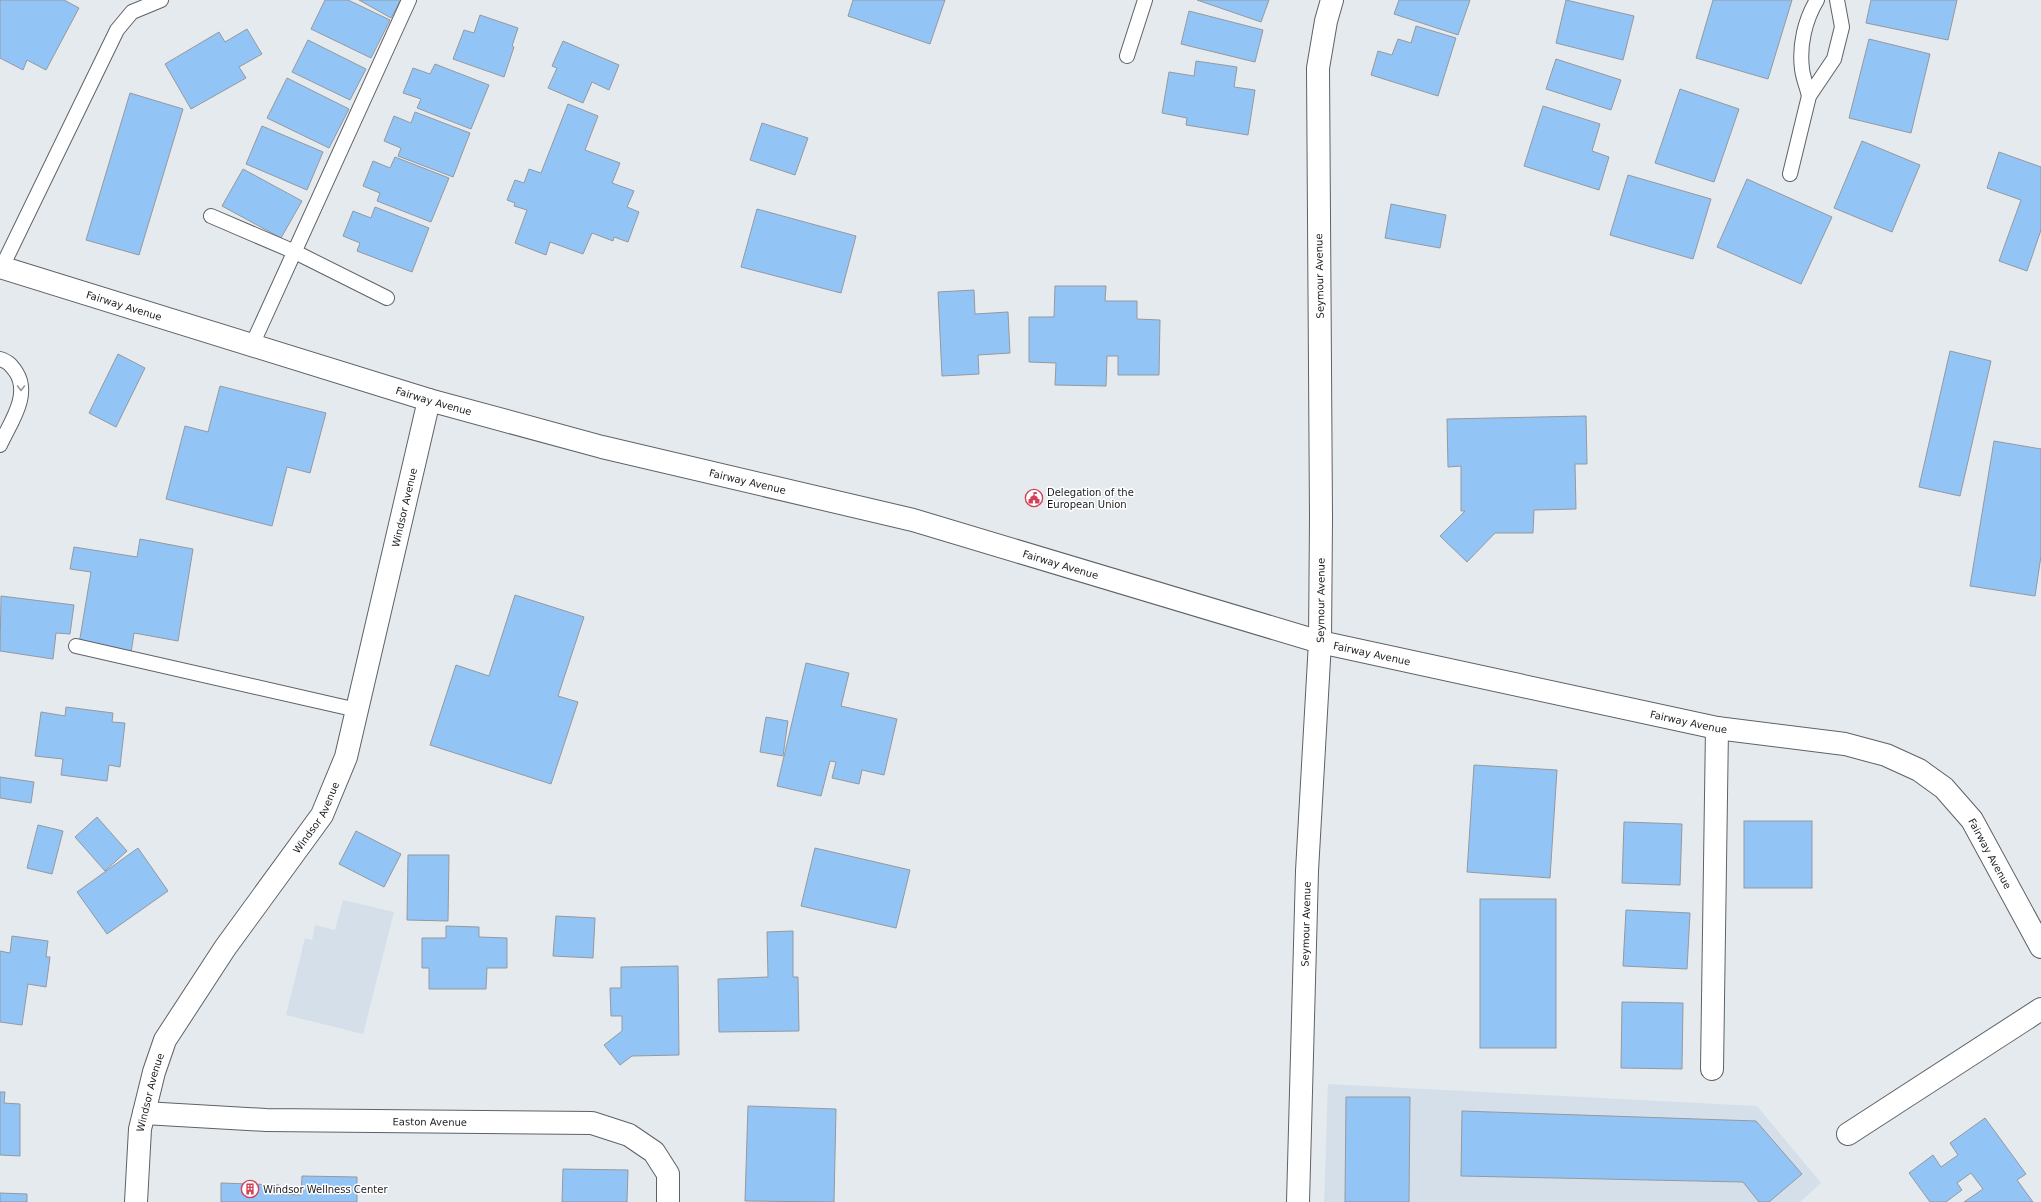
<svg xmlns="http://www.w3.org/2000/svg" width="2041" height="1202" viewBox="0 0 2041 1202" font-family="'DejaVu Sans',sans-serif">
<rect width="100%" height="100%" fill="#e5eaef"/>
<g fill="#d4dfea">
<polygon points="343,900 394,912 363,1034 286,1015 305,938 312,940 315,925 335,930"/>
<polygon points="1328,1084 1757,1106 1821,1183 1800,1202 1324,1202"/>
</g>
<g fill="#93c4f6" stroke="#95999e">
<polygon points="0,0 64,0 79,8 46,70 27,60 23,70 0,58"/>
<polygon points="325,0 348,0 390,20 371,58 311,29"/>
<polygon points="359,0 401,0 391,18"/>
<polygon points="853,0 945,0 930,44 848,16"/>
<polygon points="1197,0 1269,0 1261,22"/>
<polygon points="1399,0 1470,0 1458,35 1394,14"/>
<polygon points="1566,0 1634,16 1623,60 1556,43"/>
<polygon points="1713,0 1792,0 1768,79 1696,58"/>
<polygon points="1871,0 1957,0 1948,40 1866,23"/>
<polygon points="1189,11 1263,30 1255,62 1181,44"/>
<polygon points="480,15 518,28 512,46 514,47 504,77 453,59 464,30 474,33"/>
<polygon points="1416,26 1456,38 1438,96 1371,75 1378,51 1392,55 1398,39 1411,43"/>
<polygon points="247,29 262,54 239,67 246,78 191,109 165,64 219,32 225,42"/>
<polygon points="1869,39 1930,54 1911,133 1849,118"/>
<polygon points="308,40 366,69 350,100 292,72"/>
<polygon points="563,41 619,65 609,90 592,82 583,103 548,88 557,68 552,66"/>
<polygon points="1556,59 1621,80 1611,110 1546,89"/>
<polygon points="1196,61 1237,67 1234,87 1255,90 1248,135 1186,125 1187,118 1162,113 1169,72 1194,76"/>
<polygon points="435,64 489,85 471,129 417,108 421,99 403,93 413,68 430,74"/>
<polygon points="287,78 349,109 329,148 267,118"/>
<polygon points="1680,89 1739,109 1714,182 1655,163"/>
<polygon points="130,93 183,109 139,255 86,240"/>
<polygon points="568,104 598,116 585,150 620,163 612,183 634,191 627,207 639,212 628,242 614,237 613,241 592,233 583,254 550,242 546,255 515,243 527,210 514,206 515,203 507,200 515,180 524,183 529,169 541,173"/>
<polygon points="1543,106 1600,124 1592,151 1609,157 1599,190 1524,166"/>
<polygon points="415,112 470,133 453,177 398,156 401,148 384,141 394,116 411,123"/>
<polygon points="762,123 808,138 795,175 750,160"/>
<polygon points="262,126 323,152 307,190 246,164"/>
<polygon points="1862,141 1920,165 1892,232 1834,208"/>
<polygon points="1999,152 2041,167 2041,230 2027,271 1999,261 2021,200 1987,188"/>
<polygon points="395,157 449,178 431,222 377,201 380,193 363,186 373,161 390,168"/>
<polygon points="243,169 302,201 281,238 222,206"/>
<polygon points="1628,175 1711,199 1693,259 1610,235"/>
<polygon points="1747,179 1832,217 1801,284 1717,247"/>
<polygon points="1391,204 1446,215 1440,248 1385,238"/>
<polygon points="375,207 429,228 412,272 357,251 360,243 343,236 353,211 371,218"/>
<polygon points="757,209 856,236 841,293 741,267"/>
<polygon points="1055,286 1106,286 1105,301 1137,301 1137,319 1160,320 1159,375 1118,375 1118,356 1107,356 1106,386 1055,385 1056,363 1029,362 1029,317 1054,317"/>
<polygon points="974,290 975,314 1008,312 1010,353 978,355 979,374 942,376 938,292"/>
<polygon points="1950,351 1991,361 1960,496 1919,487"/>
<polygon points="118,354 145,368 116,427 89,413"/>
<polygon points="220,386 326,413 310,473 287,467 272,526 166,499 185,426 208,432"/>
<polygon points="1586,416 1587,464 1575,464 1576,509 1534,510 1533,533 1495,533 1467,562 1440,536 1465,511 1461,511 1461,466 1448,467 1447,419"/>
<polygon points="1994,441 2041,449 2041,556 2035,596 1970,586"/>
<polygon points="140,539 193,549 178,641 134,633 131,653 79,644 91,572 70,569 74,547 137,557"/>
<polygon points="515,595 584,617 558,696 578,702 551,784 430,745 456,665 489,676"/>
<polygon points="1,596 74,605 70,634 56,633 53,659 0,651"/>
<polygon points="806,663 849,673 841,706 897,719 884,775 862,770 859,784 832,778 836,762 830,761 821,796 777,786"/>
<polygon points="66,707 113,713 112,722 125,723 120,767 109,765 107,781 61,775 63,759 35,756 41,712 65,716"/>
<polygon points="766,717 788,721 783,756 760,752"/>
<polygon points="1474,765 1557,770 1550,878 1467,872"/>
<polygon points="0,777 34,782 31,803 0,798"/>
<polygon points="97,817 127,851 105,871 75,837"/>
<rect x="1744" y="821" width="68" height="67"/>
<polygon points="1624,822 1682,824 1680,885 1622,883"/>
<polygon points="38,825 63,831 52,874 27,868"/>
<polygon points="356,831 401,854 384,887 339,864"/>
<polygon points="138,848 168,891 107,934 77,892"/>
<polygon points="815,848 910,870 896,928 801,906"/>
<polygon points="408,855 449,855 448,921 407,920"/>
<rect x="1480" y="899" width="76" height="149"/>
<polygon points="1626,910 1690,913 1687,969 1623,966"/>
<polygon points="556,916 595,918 593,958 553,956"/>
<polygon points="446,926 479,927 479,937 507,938 507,968 487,968 486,989 429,989 429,968 422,968 422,938 446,938"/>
<polygon points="793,931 793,977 798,977 799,1031 719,1032 718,979 768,977 767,932"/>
<polygon points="12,936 48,941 46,957 50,957 46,987 28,984 22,1025 0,1022 0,951 10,953"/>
<polygon points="678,966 679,1055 632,1056 620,1065 604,1045 622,1031 622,1016 611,1016 610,988 621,988 621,967"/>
<polygon points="1622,1002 1683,1003 1682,1069 1621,1068"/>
<polygon points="0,1092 5,1092 4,1103 20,1104 20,1156 0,1155"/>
<polygon points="1346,1097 1410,1097 1409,1202 1345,1202"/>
<polygon points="748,1106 836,1109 834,1202 745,1201"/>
<polygon points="1462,1111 1756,1121 1802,1174 1769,1202 1759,1202 1743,1182 1461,1176"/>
<polygon points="1985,1118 2026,1174 2017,1180 2033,1202 1964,1202 1983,1189 1971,1173 1957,1183 1962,1190 1946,1202 1930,1202 1909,1173 1933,1155 1941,1167 1958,1155 1950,1143"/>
<polygon points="563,1169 628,1170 627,1202 562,1202"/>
<polygon points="302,1176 357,1177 357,1202 221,1202 221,1183 279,1185 279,1194 301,1195"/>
<polygon points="0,1193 27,1194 27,1202 0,1202"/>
</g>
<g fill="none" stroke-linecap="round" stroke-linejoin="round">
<defs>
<g id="service">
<polyline points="1127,56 1145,0"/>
<path d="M 1809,96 C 1807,87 1803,78 1802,69 C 1799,45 1805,20 1817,0"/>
<polyline points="1790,174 1809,96 1834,59 1842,27 1837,0"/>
<polyline points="211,216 295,252 387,298"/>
<polyline points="2,267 117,30 132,12 161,0"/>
<polyline points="252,345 409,0"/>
<path d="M 0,359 C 9,362 11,365 16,372 C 31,395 10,423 0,445"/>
<polyline points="76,646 357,710"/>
</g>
<g id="minor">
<path id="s1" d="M 0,267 L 429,400 L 602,447 L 913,520 L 1320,642 L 1717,728 L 1845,744 L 1886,755 L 1919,770 L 1944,788 L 1972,820 L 2041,947"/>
<polyline points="1712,1069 1717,728"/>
<path id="s2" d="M 144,1113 L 266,1120 L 592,1123 L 629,1135 L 654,1152 L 668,1174 L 668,1202"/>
<polyline points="1848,1134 2041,1009"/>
<path id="s3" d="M 136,1202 L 140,1129 L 154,1072 L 165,1040 L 225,948 L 322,815 L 346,757 L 429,400"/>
<path id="s4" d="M 1298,1202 L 1307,871 L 1320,642 L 1321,518 L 1318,68 L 1326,21 L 1332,0"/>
</g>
</defs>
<use href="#service" stroke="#5e6267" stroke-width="16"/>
<use href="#minor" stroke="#5e6267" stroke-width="24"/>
<use href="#service" stroke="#fff" stroke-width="14"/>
<use href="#minor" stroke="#fff" stroke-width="22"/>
</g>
<defs><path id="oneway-chevron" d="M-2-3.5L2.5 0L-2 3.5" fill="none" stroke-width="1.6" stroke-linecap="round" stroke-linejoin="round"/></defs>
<use stroke="#989899" href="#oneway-chevron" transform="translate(21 388) rotate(90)"/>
<defs>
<symbol id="civic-ring" viewBox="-11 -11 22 22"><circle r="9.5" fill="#fff" stroke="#d24155" stroke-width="1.5"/><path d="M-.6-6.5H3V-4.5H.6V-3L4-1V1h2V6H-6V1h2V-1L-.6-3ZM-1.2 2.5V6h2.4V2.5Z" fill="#d24155"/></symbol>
<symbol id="building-ring" viewBox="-11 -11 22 22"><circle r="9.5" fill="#fff" stroke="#d24155" stroke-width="1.5"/><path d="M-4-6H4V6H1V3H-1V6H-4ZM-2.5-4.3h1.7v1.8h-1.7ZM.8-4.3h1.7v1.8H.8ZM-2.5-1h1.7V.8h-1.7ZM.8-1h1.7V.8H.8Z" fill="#d24155"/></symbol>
</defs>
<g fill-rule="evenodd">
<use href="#civic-ring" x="1024" y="488" width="20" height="20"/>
<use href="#building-ring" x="240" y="1179" width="20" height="20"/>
</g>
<g text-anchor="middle" stroke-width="3" stroke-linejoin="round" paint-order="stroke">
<g font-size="10" fill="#191b1d" stroke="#fff">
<text transform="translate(1319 276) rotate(-91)" y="4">Seymour Avenue</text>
<text dy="4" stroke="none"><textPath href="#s1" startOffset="130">Fairway Avenue</textPath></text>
<text dy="4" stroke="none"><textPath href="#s1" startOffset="454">Fairway Avenue</textPath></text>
<text dy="4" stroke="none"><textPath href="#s1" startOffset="778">Fairway Avenue</textPath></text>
<text dy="4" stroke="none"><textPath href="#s3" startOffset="759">Windsor Avenue</textPath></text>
<text dy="4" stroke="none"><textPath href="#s1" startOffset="1102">Fairway Avenue</textPath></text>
<text dy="4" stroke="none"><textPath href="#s4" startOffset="602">Seymour Avenue</textPath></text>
<text dy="4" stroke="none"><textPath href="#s1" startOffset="1426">Fairway Avenue</textPath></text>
<text dy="4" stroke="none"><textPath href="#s1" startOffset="1750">Fairway Avenue</textPath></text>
<text dy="4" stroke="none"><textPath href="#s3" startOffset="435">Windsor Avenue</textPath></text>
<text dy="4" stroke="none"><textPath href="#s1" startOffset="2098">Fairway Avenue</textPath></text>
<text dy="4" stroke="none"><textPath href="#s4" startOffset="278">Seymour Avenue</textPath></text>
<text dy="4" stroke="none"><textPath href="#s3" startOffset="111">Windsor Avenue</textPath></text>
<text dy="4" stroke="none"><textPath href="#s2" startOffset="286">Easton Avenue</textPath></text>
</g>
<g font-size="10" fill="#191b1d" stroke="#fff" text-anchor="start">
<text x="1047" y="496">Delegation of the<tspan x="1047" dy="12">European Union</tspan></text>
<text x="263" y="1193">Windsor Wellness Center</text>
</g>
</g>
</svg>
